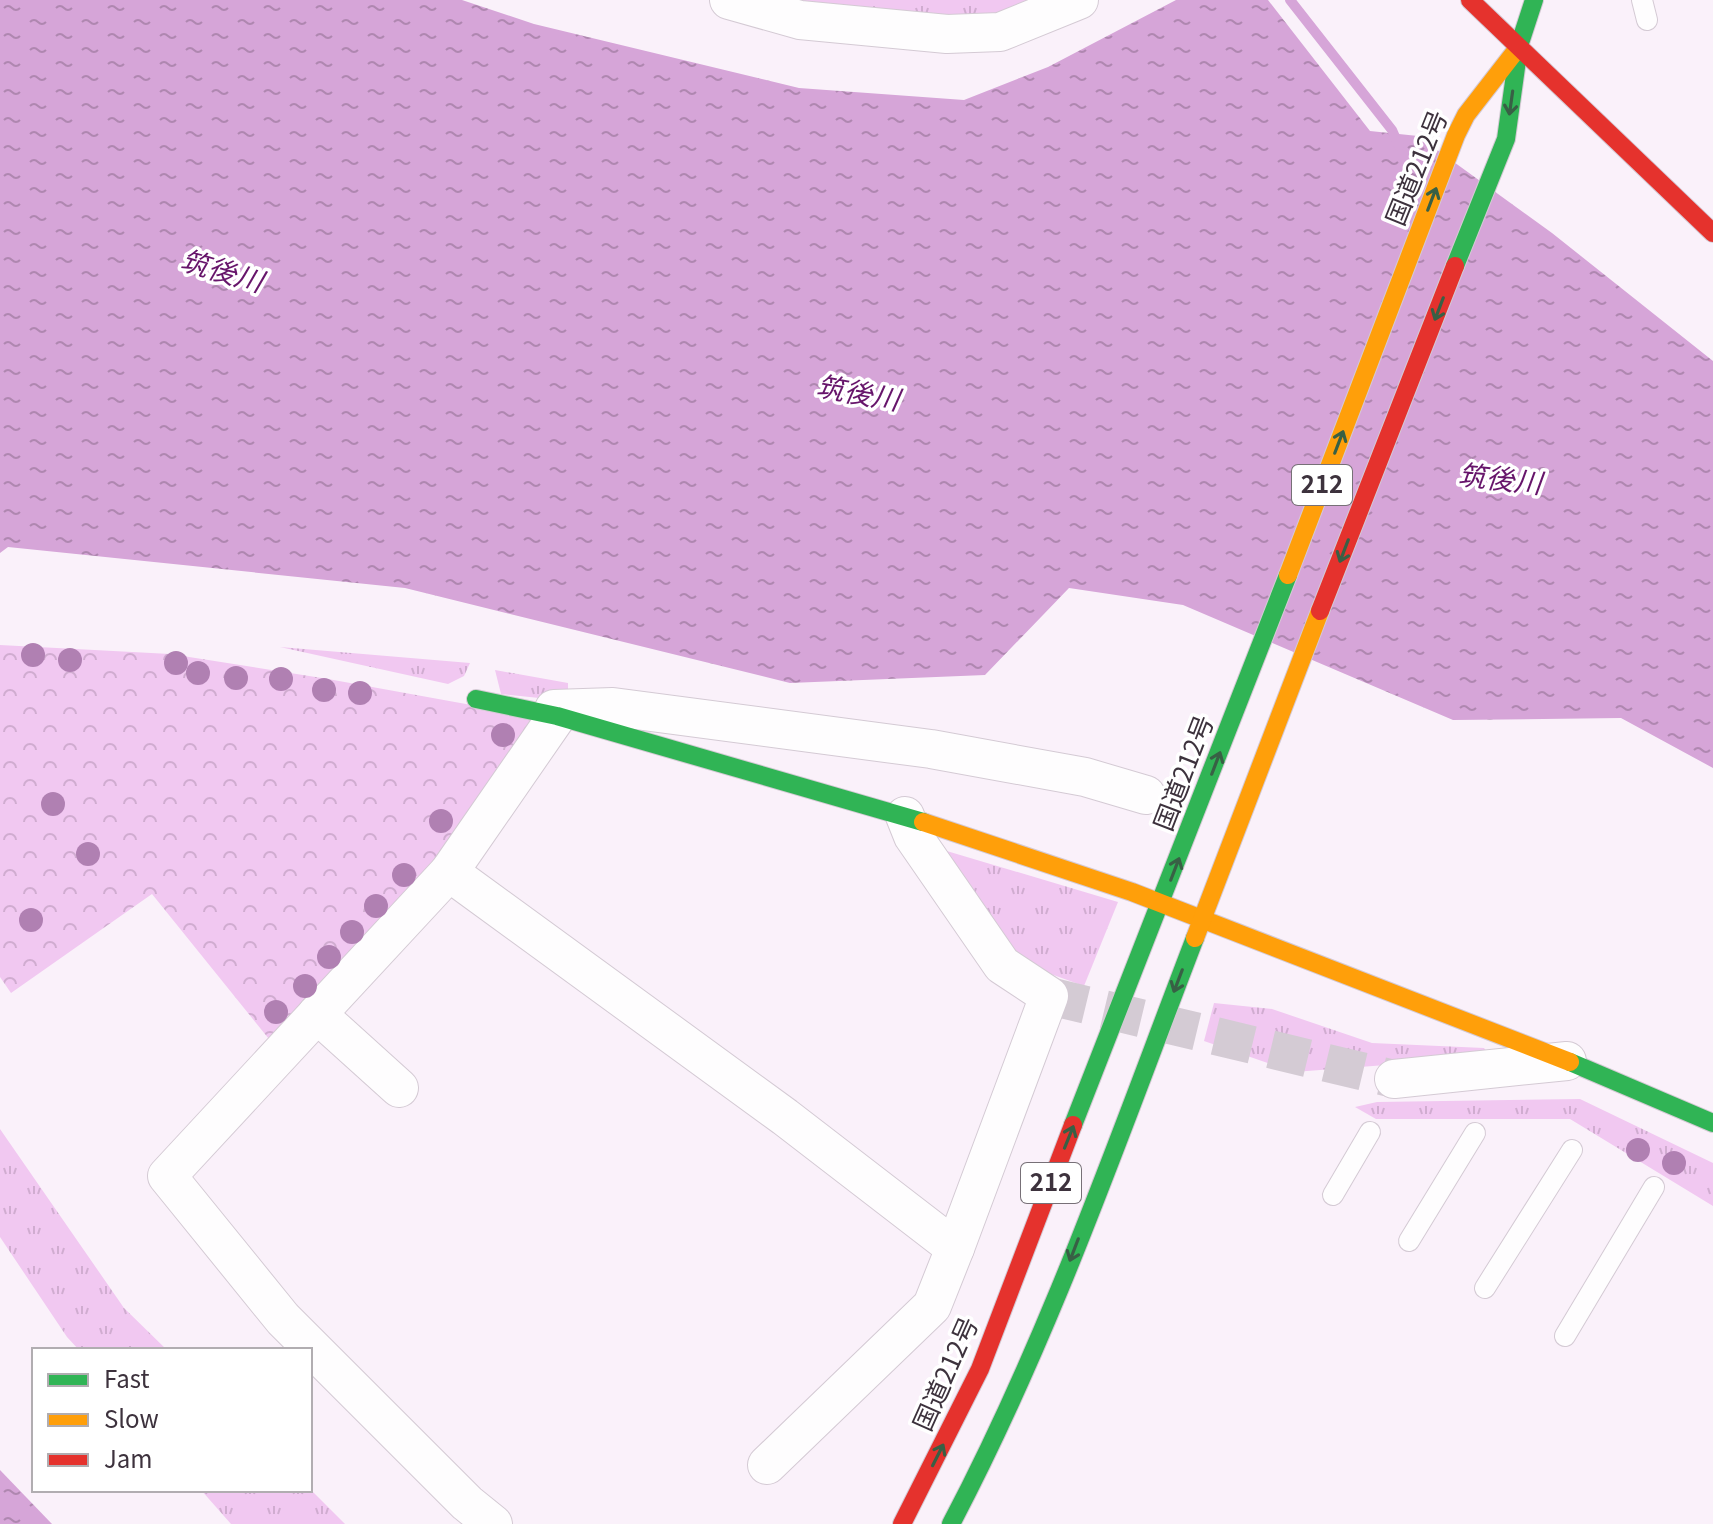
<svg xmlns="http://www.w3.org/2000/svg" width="1713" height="1524" viewBox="0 0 1713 1524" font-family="Georgia,'Noto Sans JP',serif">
<defs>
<pattern id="grass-tufts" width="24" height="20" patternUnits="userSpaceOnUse" patternTransform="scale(2)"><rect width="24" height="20" fill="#f1c8f1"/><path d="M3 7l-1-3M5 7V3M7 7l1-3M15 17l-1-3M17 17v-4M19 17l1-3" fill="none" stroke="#d0acd0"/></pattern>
<pattern id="park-crowns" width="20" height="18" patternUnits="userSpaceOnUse" patternTransform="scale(2)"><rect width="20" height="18" fill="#f1c8f1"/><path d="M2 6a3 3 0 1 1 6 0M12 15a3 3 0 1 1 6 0" fill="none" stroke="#d0acd0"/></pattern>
<pattern id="water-ripples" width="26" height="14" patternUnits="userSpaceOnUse" patternTransform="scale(2)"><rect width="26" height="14" fill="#d6a5d8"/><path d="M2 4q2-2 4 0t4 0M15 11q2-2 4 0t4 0" fill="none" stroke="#af87b0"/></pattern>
</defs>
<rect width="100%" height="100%" fill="#faf1fa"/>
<g fill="url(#grass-tufts)">
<polygon points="763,0 1054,0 999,22"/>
<polygon points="280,647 470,663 464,676 448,684"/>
<polygon points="495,670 568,683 568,701 501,694"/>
<polygon points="930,846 1118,902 1084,986 1012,960"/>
<polygon points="1214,1003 1272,1009 1372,1043 1484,1048 1491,1057 1294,1072 1204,1041"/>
<polygon points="1580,1099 1713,1163 1713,1206 1570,1119 1376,1119 1355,1107 1377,1102"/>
<polygon points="0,1129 124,1308 167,1350 79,1350 67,1337 0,1237"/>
<polygon points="310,1489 345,1524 231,1524 201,1490"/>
</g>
<polygon fill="url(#park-crowns)" points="0,645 170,654 328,679 548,719 428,882 273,1044 152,894 11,993 0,977"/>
<g fill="url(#water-ripples)">
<polygon points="0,0 462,0 534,24 799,88 964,100 1048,67 1176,0 1268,0 1370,131 1418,136 1552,233 1713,361 1713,768 1621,718 1453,720 1183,605 1069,588 985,675 790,683 405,588 8,547 0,553"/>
<polygon points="0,1470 52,1524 0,1524"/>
</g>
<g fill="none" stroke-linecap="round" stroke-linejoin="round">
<polyline stroke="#d6a5d8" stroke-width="10" points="1290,0 1392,130 1399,146"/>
<polyline stroke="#d4cbd4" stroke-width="38" stroke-dasharray="38 19" stroke-linecap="butt" points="1049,996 1394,1079"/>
<defs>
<g id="lane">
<polyline points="1642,0 1647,20"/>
<polyline points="1333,1195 1370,1132"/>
<polyline points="1409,1241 1475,1133"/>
<polyline points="1485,1288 1572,1150"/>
<polyline points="1565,1336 1654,1187"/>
</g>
<g id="street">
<polyline points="729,0 800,20 947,34 1000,32 1079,0"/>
<polyline points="554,709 613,707 931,749 1085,777 1146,795"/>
<polyline points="449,872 785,1117 955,1248 1049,996 1002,965 913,836 905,816"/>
<polyline points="317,1014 399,1088"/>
<polyline points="1394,1079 1567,1061"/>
<polyline points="767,1465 932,1306 955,1248"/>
<polyline points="493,1524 467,1503 283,1319 167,1176 449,872 557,716"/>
</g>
<g id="fast">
<polyline points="1455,266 1506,139 1519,46 1534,0"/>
<polyline points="476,699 557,716 923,822"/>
<polyline points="1570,1062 1713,1123"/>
<polyline points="1073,1125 1288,575"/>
<path d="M 951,1524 C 1050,1336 1119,1136 1195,938"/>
</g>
<g id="slow">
<polyline points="1288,575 1456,135 1466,115 1518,48"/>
<polyline points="923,822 1132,892 1570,1062"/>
<polyline points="1195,938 1320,611"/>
</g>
<g id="jam">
<polyline points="1470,0 1713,233"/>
<polyline points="1320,611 1455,266"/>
<polyline points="902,1524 980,1369 1073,1125"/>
</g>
</defs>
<use href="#lane" stroke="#d4cad4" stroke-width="22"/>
<use href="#street" stroke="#d4cad4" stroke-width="40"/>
<use href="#fast" stroke="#d4cad4" stroke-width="20"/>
<use href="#slow" stroke="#d4cad4" stroke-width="20"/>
<use href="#jam" stroke="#d4cad4" stroke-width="20"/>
<use href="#lane" stroke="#fefdfe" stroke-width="20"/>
<use href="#street" stroke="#fefdfe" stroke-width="38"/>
<use href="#fast" stroke="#30b455" stroke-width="18"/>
<use href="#slow" stroke="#ff9f0a" stroke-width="18"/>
<use href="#jam" stroke="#e5322d" stroke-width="18"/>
</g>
<g fill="#b080b2">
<circle cx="33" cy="655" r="12"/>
<circle cx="70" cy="660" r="12"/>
<circle cx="176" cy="663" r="12"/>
<circle cx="198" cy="673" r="12"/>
<circle cx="236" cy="678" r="12"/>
<circle cx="281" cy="679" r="12"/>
<circle cx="324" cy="690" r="12"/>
<circle cx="360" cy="693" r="12"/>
<circle cx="503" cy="735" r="12"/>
<circle cx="53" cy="804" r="12"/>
<circle cx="441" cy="821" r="12"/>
<circle cx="88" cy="854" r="12"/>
<circle cx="404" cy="875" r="12"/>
<circle cx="376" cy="906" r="12"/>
<circle cx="31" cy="920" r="12"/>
<circle cx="352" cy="932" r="12"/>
<circle cx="329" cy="957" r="12"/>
<circle cx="305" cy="986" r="12"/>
<circle cx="276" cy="1012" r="12"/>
<circle cx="1638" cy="1150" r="12"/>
<circle cx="1674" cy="1163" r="12"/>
</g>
<defs><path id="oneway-shaft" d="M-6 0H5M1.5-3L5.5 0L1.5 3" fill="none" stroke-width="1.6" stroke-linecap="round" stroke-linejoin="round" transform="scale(2)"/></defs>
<g stroke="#386045">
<use href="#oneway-shaft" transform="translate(1511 103) rotate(98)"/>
<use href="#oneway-shaft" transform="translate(1432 199) rotate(-69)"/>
<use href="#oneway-shaft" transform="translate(1439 309) rotate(111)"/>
<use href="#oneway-shaft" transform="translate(1339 442) rotate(-69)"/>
<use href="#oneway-shaft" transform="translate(1344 551) rotate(111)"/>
<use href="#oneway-shaft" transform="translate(1216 763) rotate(-69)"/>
<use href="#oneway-shaft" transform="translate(1175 869) rotate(-69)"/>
<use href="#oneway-shaft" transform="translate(1178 981) rotate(111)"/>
<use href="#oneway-shaft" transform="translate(1069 1137) rotate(-68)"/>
<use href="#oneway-shaft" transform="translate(1074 1250) rotate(111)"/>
<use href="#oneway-shaft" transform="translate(938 1455) rotate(-63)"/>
</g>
<g text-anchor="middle" stroke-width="7" stroke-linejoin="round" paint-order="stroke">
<g fill="#fff" stroke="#777077" stroke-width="2">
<rect x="1292" y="465" width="60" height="40" rx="6"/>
<rect x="1021" y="1163" width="60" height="40" rx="6"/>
</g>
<g font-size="24" font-weight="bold" fill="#3d323d">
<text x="1322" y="493">212</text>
<text x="1051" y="1191">212</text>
</g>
<g font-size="26" fill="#3d323d" stroke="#fff">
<text transform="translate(1417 168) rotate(-68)" y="9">国道212号</text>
<text transform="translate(1184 773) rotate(-69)" y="9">国道212号</text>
<text transform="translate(946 1374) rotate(-66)" y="9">国道212号</text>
</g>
<g font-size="28" font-style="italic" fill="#67156b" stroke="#fff">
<text transform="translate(222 271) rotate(16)" y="10">筑後川</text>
<text transform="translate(858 393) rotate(10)" y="10">筑後川</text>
<text transform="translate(1500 479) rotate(6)" y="10">筑後川</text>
</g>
</g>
<rect x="32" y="1348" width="280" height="144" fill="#ffffff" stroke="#b1adb1" stroke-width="2"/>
<rect x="48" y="1374" width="40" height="12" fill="#30b455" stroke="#b1adb1" stroke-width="2"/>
<text x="104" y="1388" font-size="24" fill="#3d323d">Fast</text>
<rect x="48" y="1414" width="40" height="12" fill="#ff9f0a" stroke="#b1adb1" stroke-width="2"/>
<text x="104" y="1428" font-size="24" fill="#3d323d">Slow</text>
<rect x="48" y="1454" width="40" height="12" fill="#e5322d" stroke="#b1adb1" stroke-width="2"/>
<text x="104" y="1468" font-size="24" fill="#3d323d">Jam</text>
</svg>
